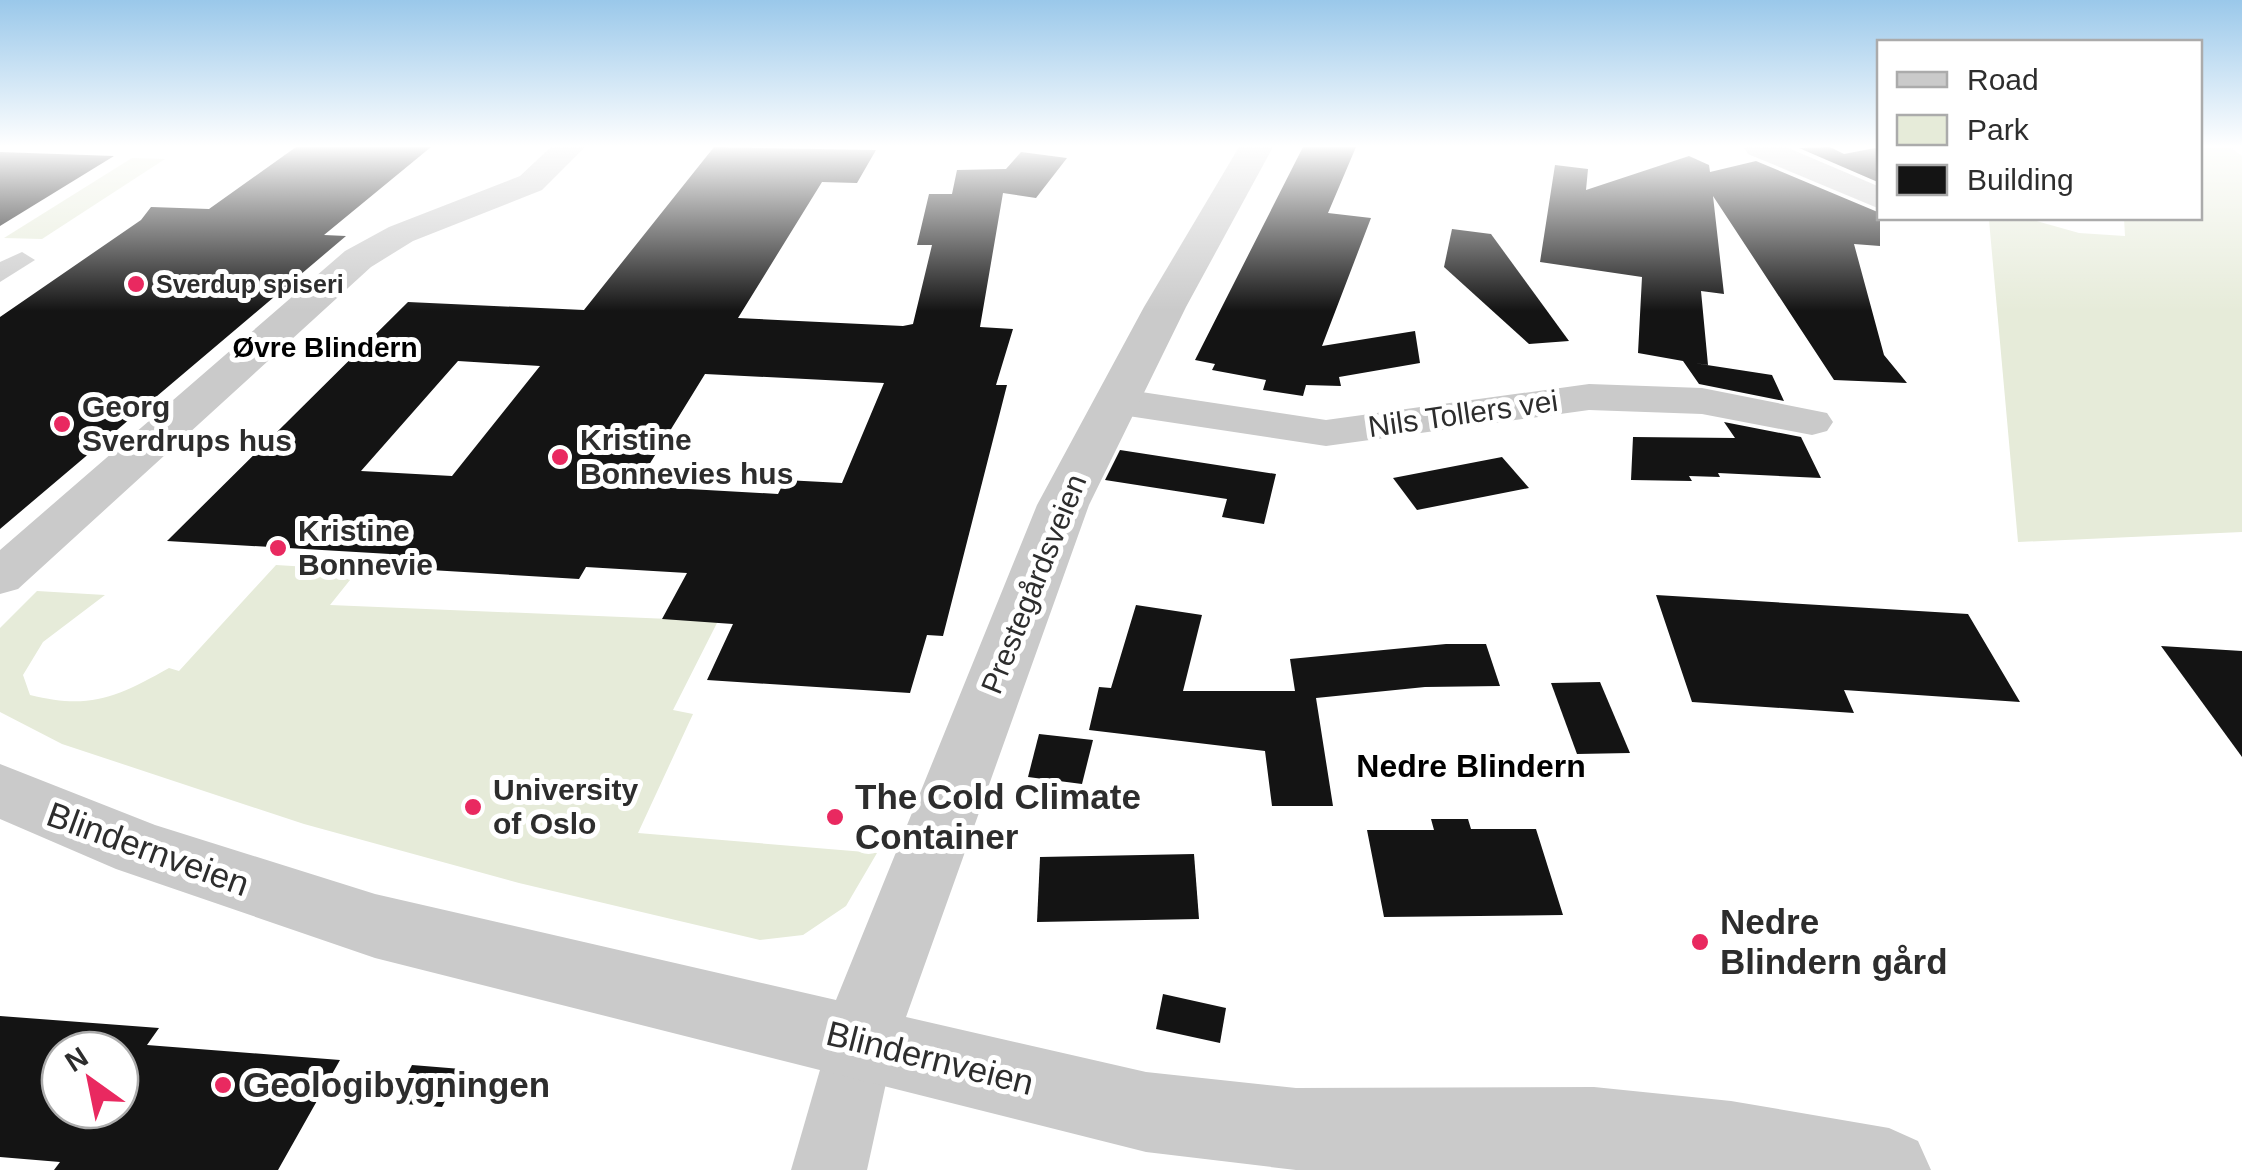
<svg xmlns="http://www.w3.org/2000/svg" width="2242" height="1170" viewBox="0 0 2242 1170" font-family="Helvetica,sans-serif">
<rect width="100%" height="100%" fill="#fff"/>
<g fill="#e6ebd9">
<polygon points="2200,147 2230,147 2242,156 2242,532 2018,542 1989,220 2026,218 2079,233 2125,236 2124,218 2200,218"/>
<polygon points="132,158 165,159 42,239 4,238"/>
<path d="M 276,565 L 358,570 L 330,605 L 718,621 L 673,710 L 693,714 L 638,833 L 877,853 L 846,906 L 803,935 L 760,940 L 519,883 L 304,824 L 62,744 L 0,712 L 0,628 L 37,591 L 105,595 L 43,642 L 23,675 L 30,695 C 90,710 117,697 169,668 L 179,671 Z"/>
</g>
<g fill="#141414" fill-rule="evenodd">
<polygon points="296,147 431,147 324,235 346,236 0,529 0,317 141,220 151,207 209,209"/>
<path d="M 714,147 L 876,150 L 857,183 L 822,182 L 738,318 L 903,326 L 913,324 L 932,245 L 917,245 L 929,194 L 952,194 L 957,170 L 1006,169 L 1021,152 L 1067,158 L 1036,198 L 1003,193 L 980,327 L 1013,329 L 996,385 L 1007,385 L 943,636 L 927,635 L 910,693 L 707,680 L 733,624 L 662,619 L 687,573 L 586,567 L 579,579 L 380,567 L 390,554 L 167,541 L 408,302 L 584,310 ZM 458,361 L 540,366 L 452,476 L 361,471 ZM 705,374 L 884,383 L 842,483 L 785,480 L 778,494 L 636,486 Z"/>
<polygon points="1303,147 1356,147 1328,213 1371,218 1322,346 1415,331 1420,363 1339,377 1341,386 1306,385 1303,396 1263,390 1266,380 1212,370 1215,364 1195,360"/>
<polygon points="1830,147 1844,154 1880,147 1880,183 1799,148"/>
<polygon points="0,152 114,156 0,226"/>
<polygon points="1689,156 1709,165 1710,172 1756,161 1880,213 1880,246 1854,244 1884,355 1907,383 1834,380 1713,196 1724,294 1701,291 1708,365 1694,363 1772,375 1784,401 1699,384 1683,361 1638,353 1642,277 1540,262 1555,165 1588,169 1586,190"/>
<polygon points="1452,229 1491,234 1569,341 1529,344 1444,267"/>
<polygon points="1724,422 1801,437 1821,478 1718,473 1720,477 1689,476 1692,481 1631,480 1633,437 1735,438"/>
<polygon points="1120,450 1276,474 1264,524 1222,517 1227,499 1105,480"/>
<polygon points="1502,457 1529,488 1417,510 1393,478"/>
<polygon points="1656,595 1968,614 2020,702 1844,690 1854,713 1692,702"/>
<polygon points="1136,605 1202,615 1183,691 1295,691 1290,659 1446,644 1486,644 1500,686 1425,687 1316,698 1333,806 1272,806 1265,751 1089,730 1099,687 1111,688"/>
<polygon points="2161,646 2242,651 2242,757"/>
<polygon points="1600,682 1630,753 1577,754 1551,683"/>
<polygon points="1039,734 1093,740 1082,784 1028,777"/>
<polygon points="1431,819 1468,819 1471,829 1536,829 1563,915 1384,917 1367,830 1434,830"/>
<polygon points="1194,854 1199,919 1037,922 1040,857"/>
<polygon points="1163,994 1226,1008 1220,1043 1156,1029"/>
<path d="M 0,1016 L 159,1028 L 147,1045 L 340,1060 L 278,1170 L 54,1170 L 60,1162 L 0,1157 ZM 60,1050 L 120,1050 L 120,1110 L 60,1110 Z"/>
<polygon points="412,1065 461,1069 442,1107 393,1103"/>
</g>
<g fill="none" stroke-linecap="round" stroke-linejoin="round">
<polygon fill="#cacaca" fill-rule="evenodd" points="22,252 35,260 0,282 0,262"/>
<g fill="#cacaca" fill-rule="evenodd">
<polygon points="551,147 585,147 542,190 413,241 371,267 18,589 0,594 0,550 345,251 389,227 520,176"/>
<polygon points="1744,147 1786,147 1880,187 1880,209 1748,154"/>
<polygon points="1589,384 1702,388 1827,413 1833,422 1827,431 1812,435 1702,414 1589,410 1326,446 1115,414 1100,410 1094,401 1100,392 1115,388 1326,420"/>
<polygon points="860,1008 885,1018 895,1042 867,1170 791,1170 835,1018"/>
</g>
<polygon fill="#cacaca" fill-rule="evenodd" points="1239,147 1273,147 1186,307 1089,505 906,1017 1146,1072 1296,1088 1594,1087 1731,1101 1889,1128 1918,1141 1931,1170 1296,1170 1146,1152 375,958 116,869 0,819 0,764 155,825 375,894 836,1000 1037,505 1144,307"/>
</g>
<linearGradient id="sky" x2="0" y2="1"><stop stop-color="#9ac8ea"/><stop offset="0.47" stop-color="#fff"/><stop offset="1" stop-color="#fff" stop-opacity="0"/></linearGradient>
<rect width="2242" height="311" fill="url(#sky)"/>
<g fill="#e92960" stroke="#fff" stroke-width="4">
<circle cx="136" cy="284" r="10"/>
<circle cx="62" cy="424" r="10"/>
<circle cx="560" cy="457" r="10"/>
<circle cx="278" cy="548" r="10"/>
<circle cx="473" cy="807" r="10"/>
<circle cx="835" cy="817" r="10"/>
<circle cx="1700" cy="942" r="10"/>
<circle cx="223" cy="1085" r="10"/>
</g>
<g text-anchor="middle" stroke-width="10" stroke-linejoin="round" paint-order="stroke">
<g font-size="25" font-weight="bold" fill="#2d2d2d" stroke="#fff" text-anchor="start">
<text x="156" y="293">Sverdup spiseri</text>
</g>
<g font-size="28" font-weight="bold" fill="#000" stroke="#fff">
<text x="325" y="357">Øvre Blindern</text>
</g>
<g font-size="30" font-weight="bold" fill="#2d2d2d" stroke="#fff" text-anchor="start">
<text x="82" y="417">Georg<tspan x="82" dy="34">Sverdrups hus</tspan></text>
<text x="580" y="450">Kristine<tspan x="580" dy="34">Bonnevies hus</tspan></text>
<text x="298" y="541">Kristine<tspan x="298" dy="34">Bonnevie</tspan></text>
<text x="493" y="800">University<tspan x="493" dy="34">of Oslo</tspan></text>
</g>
<g font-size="30" fill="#2d2d2d" stroke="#fff">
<text transform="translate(1463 414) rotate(-8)" y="10">Nils Tollers vei</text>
<text transform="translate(1034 584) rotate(-68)" y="10">Prestegårdsveien</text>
</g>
<g font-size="32" font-weight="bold" fill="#000" stroke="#fff">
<text x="1471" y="777">Nedre Blindern</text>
</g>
<g font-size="35" font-weight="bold" fill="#2d2d2d" stroke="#fff" text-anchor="start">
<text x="855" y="809">The Cold Climate<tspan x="855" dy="40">Container</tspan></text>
<text x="1720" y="934">Nedre<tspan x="1720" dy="40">Blindern gård</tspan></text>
<text x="243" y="1097">Geologibygningen</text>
</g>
<g font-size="35" fill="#2d2d2d" stroke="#fff">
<text transform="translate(148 849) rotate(20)" y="12">Blindernveien</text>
<text transform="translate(930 1058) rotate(14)" y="12">Blindernveien</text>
</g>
</g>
<rect x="1877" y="40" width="325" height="180" fill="#ffffff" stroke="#ababab" stroke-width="2.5"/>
<rect x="1897" y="72" width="50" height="15" fill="#cacaca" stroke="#ababab" stroke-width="2.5"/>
<text x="1967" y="90" font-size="30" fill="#2d2d2d">Road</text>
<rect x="1897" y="115" width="50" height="30" fill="#e6ebd9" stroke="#ababab" stroke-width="2.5"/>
<text x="1967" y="140" font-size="30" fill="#2d2d2d">Park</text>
<rect x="1897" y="165" width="50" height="30" fill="#141414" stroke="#ababab" stroke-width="2.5"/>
<text x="1967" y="190" font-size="30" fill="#2d2d2d">Building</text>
<g transform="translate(90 1080) rotate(327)"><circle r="48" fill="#ffffff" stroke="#ababab" stroke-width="2.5"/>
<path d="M0-8L18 38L0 25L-18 38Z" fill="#e92960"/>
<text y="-15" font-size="28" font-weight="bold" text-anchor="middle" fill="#2d2d2d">N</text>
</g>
</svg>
